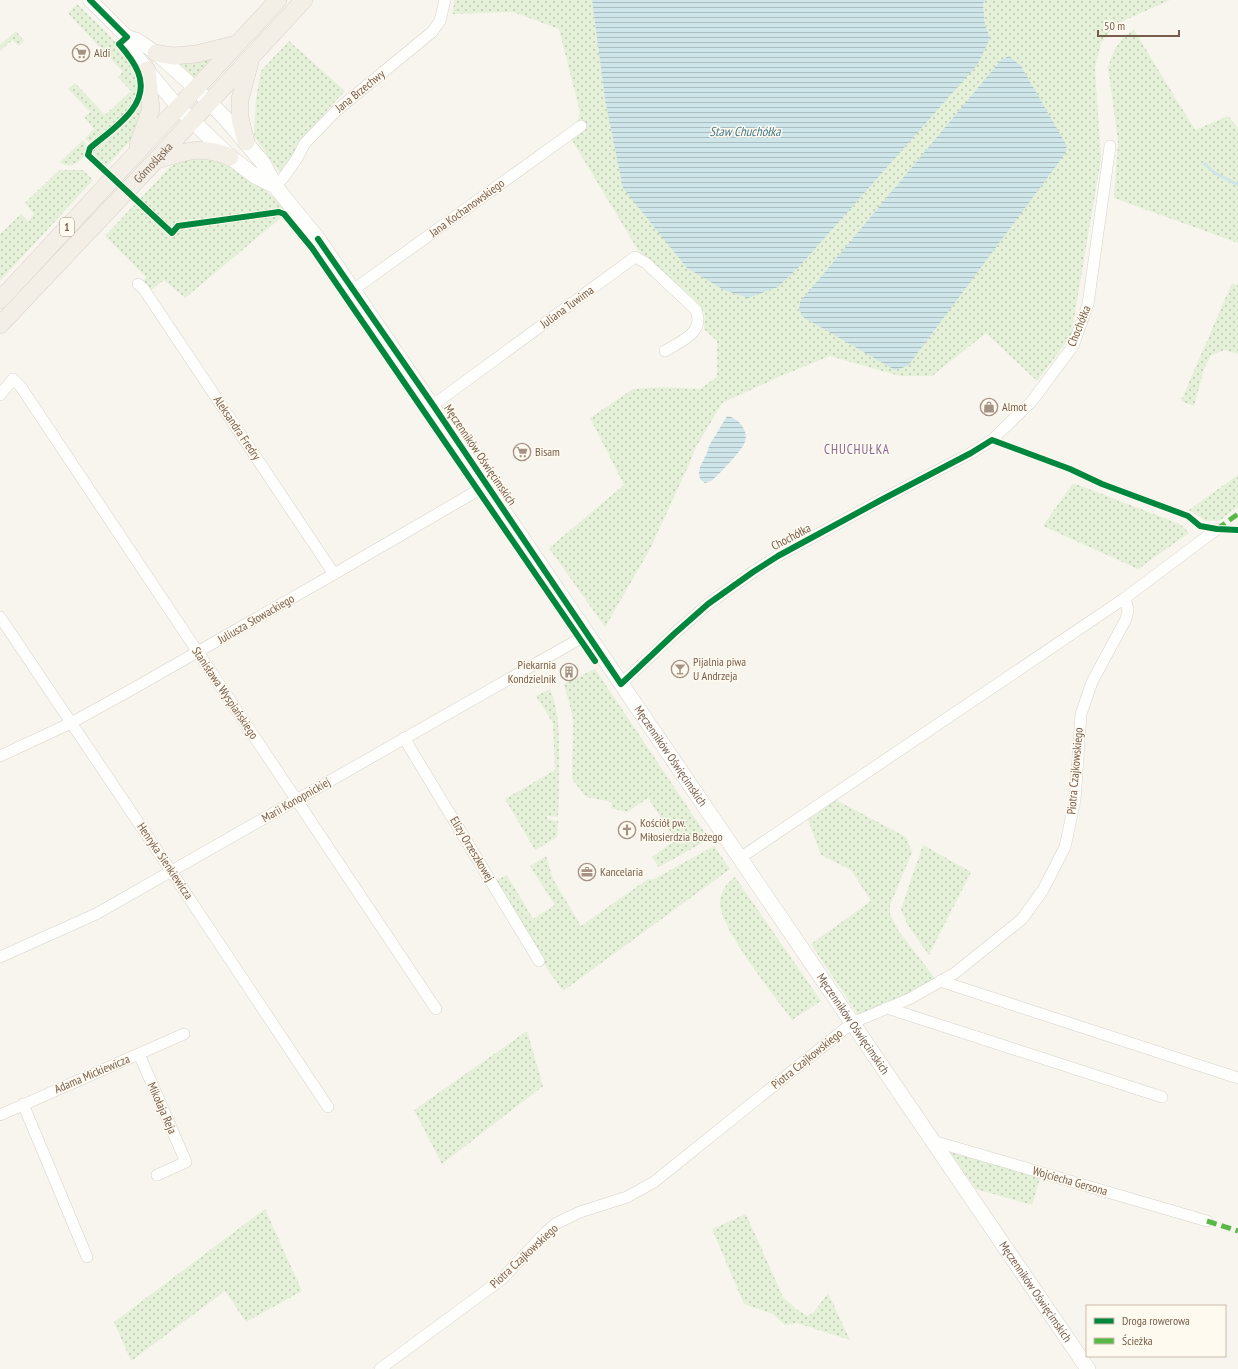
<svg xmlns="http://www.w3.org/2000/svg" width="1238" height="1369" viewBox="0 0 1238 1369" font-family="'PT Sans Narrow',sans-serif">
<defs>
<pattern id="grass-dots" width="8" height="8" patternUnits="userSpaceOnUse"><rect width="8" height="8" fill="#e4f0d8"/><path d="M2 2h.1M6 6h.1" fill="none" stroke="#bec6b1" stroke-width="1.8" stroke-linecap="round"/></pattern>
<pattern id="water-rules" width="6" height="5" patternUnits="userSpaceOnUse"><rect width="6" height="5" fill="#cee5e9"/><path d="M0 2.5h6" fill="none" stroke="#acbdbf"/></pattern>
</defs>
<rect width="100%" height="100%" fill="#f8f5ee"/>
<g fill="url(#grass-dots)">
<polygon points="455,0 592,0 605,99 614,137 990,38 985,25 983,3 986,0 1170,0 1125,20 1111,30 1101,43 1095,68 1101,159 1071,336 1037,381 986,333 932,376 900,376 830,356 781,376 722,403 696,447 690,462 650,549 605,627 549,548 624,485 590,418 633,389 665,387 700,389 717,377 717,341 704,329 705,314 695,300 638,250 572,140 580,112 559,29 513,12 452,14"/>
<path d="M 77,4 C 93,20 132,54 138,76 C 141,87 136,105 128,113 C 117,125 103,135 91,145 L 85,138 L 94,129 L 84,117 L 90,112 L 68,89 L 75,83 L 105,115 L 131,91 L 118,77 L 123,72 L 68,13 Z"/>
<polygon points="1134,30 1195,130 1228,116 1238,128 1238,243 1114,198 1118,141 1108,67 1114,51 1123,37"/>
<polygon points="16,31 24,41 19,46 12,40 0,51 0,45"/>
<path d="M 289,41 L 345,91 C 320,116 300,144 280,173 L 254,136 L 256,99 L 261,71 Z"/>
<polygon points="218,53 194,80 174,61"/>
<polygon points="142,91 147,101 132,139 106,167 92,155 91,151 99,142 134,114 137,110"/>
<path d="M 83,140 C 94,153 73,173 60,162 Z"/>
<polygon points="204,158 229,164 275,198 286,210 283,216 185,298 164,280 149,292 144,281 146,277 105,236 169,168 180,160"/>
<polygon points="59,170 83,170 93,180 0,281 0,234 21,214 28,221 34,214 25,203"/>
<polygon points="1232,283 1238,285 1238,354 1224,350 1211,355 1204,369 1194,406 1181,401"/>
<polygon points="1238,475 1238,507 1219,521 1206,521 1189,510"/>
<polygon points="1073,483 1180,524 1189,533 1138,569 1043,526"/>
<polygon points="595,669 709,839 659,867 652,857 676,840 648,798 627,812 611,808 612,802 586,797 572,779 573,720 571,710 564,684"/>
<path d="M 550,689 C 560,715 559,734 559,761 C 559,780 559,798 558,817 L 547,816 L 547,819 L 558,821 L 557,837 L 535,850 L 505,799 L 555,770 L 553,723 L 536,696 Z"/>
<polygon points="836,800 906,837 912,852 890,905 890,914 898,930 936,980 908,995 859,1016 811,944 871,901 851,870 821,855 808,820"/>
<polygon points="923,845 971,872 929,955 907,924 901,909"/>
<polygon points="714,846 730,869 563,991 546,967 495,881 507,875 533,919 555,905 530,866 546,856 553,879 581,926 648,879 654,879"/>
<path d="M 735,877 L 821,1001 L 792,1020 C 776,998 718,926 720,902 C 721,889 726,885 735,877 Z"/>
<polygon points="527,1031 543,1086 442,1164 414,1110"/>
<polygon points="948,1149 1041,1175 1032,1205 976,1189"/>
<polygon points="265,1209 302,1291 246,1322 225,1291 131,1361 114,1322"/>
<polygon points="746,1214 783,1297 796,1309 807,1316 814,1312 828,1293 850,1340 797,1323 785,1325 773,1314 744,1304 712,1229"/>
</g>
<g fill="url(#water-rules)">
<polygon points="592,0 986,0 983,3 985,25 990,38 978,64 799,267 778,287 748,298 724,290 687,268 623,188 605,99"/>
<polygon points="1009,56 1021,66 1067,146 1065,154 908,366 895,370 803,317 799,309 800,302 1001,60"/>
<path d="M 727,416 C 739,418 750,432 744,444 C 741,451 717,477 711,481 C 709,482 707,482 705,483 L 700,479 L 699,473 L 700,467 L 707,453 L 709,446 Z"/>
</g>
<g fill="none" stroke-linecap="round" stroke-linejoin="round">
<polyline stroke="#cee5e9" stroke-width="3" points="1205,164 1215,173 1238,185"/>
<defs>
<g id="minor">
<polyline points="275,186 283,178 296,160 305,143 337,110 432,32 440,21 445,0"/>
<polyline points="138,284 143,288 334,574"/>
<polyline points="353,290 581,126"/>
<polyline points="0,395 13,379 21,387 436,1009"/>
<path d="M 433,405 L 635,257 L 646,263 L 696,310 C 705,333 681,341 665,351"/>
<polyline points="0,617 171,871 328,1107"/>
<polyline points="621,684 674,634 708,604 753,572 778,556 883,499 971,453 992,440 1032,401 1073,346 1088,304 1110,146"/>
<polyline points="404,738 539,961"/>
<polyline points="0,756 71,723 136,687 334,574 487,485"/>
<polyline points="740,858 1125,598 1217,529"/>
<polyline points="0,957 96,914 588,634"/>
<polyline points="940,981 1238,1078"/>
<polyline points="887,1008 1162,1097"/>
<polyline points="139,1054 186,1162 157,1175"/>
<polyline points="23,1104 87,1257"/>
<polyline points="0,1115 184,1034"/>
<polyline points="933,1141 1207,1221"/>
<polyline points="380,1369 502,1279 545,1233 555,1224 580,1212 627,1197 654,1182 852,1023 909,999 955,973 1022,919 1043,890 1065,847 1075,800 1081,714 1092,682 1126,619 1128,610 1125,598"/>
</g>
<g id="tertiary">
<polyline points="90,0 127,37 137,40 156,53 196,89"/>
<polyline points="127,37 129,46 147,70 179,108"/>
</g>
<g id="secondary">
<path id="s1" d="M 196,89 L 224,117 L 263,163 L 275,186 L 318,239 L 353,290 L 1088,1369"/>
<polyline points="179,108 230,157 255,176 275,186"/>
</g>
<g id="primary">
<polyline points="156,53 173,56 196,54 237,44"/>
<polyline points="246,142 240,118 240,99 250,62"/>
<polyline points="138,145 151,109 147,70"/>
<path d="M 157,160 C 186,151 200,145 230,157"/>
<polyline points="0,300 278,0"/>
<path id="s2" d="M 0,325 L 156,160 L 304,0"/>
</g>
</defs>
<use href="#minor" stroke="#d7d2cc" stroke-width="12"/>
<use href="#tertiary" stroke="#d7d2cc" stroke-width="15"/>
<use href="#secondary" stroke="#d8d2cb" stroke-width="16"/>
<use href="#primary" stroke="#d9d1cb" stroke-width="18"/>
<use href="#minor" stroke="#fefefc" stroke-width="11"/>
<use href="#tertiary" stroke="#fefefc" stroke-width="14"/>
<use href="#secondary" stroke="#fefefc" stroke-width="15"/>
<use href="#primary" stroke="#f3efe6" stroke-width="17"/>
<g stroke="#58b947" stroke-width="5" stroke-dasharray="10 5" stroke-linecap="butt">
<polyline points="1217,529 1238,514"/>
<polyline points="1207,1221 1238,1231"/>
</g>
<defs>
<g id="cycleway">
<path d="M 90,0 L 127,37 L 119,44 C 126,52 134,62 138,72 C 152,106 111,130 90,148 L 88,155 L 172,233 L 178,226 L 279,212 L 284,214 L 312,248 L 595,661"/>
<polyline points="318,239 433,405 621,684 674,634 708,604 753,572 778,556 883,499 971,453 992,440 1070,469 1102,484 1188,516 1200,526 1217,529 1238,530"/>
</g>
</defs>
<use href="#cycleway" stroke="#fffaef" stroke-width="8"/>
<use href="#cycleway" stroke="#00873e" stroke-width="6"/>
</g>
<defs>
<symbol id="supermarket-ring" viewBox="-11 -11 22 22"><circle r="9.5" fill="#fffaef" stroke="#a49385" stroke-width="1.5"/><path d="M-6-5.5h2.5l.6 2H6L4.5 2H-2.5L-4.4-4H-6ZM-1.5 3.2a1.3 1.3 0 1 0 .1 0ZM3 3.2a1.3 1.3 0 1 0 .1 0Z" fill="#a49385"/></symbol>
<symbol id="shop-ring" viewBox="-11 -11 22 22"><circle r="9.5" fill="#fffaef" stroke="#a49385" stroke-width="1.5"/><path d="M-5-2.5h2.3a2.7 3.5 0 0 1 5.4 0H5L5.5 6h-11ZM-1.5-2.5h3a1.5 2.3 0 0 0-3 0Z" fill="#a49385"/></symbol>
<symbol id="bar-ring" viewBox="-11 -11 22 22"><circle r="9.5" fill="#fffaef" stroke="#a49385" stroke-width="1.5"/><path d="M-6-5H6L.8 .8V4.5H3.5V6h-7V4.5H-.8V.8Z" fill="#a49385"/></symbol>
<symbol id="building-ring" viewBox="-11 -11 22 22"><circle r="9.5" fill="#fffaef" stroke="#a49385" stroke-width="1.5"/><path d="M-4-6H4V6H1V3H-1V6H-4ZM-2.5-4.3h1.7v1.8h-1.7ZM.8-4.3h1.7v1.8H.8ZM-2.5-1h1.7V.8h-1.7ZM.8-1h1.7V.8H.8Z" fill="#a49385"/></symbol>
<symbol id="church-ring" viewBox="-11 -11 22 22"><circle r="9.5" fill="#fffaef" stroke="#a49385" stroke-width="1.5"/><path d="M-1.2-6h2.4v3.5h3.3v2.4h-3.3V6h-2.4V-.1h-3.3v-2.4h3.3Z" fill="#a49385"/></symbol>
<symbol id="office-ring" viewBox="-11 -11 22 22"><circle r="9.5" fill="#fffaef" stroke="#a49385" stroke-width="1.5"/><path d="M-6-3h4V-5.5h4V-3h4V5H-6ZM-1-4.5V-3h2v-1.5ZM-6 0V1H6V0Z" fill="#a49385"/></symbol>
</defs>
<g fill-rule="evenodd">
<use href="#supermarket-ring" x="71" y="43" width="20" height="20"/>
<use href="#shop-ring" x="979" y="397" width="20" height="20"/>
<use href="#supermarket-ring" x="512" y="442" width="20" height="20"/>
<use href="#bar-ring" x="670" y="659" width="20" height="20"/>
<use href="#building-ring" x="559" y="662" width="20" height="20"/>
<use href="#church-ring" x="617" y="820" width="20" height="20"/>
<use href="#office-ring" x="577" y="862" width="20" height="20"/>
</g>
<g text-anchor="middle" stroke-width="3" stroke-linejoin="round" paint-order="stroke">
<rect fill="#fffaef" stroke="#a08d7d" stroke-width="1" x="60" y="218" width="14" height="18" rx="3"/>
<g font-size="11" font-weight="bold" fill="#775e4c">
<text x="67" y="231">1</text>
</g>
<g font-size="12" fill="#775e4c" stroke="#fffaef" text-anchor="start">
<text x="94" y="57">Aldi</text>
<text x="1002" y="411">Almot</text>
<text x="535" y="456">Bisam</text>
<text x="693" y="666">Pijalnia piwa<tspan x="693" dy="14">U Andrzeja</tspan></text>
<text x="556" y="669" text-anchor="end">Piekarnia<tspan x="556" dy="14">Kondzielnik</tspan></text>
<text x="640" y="827">Kościół pw.<tspan x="640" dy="14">Miłosierdzia Bożego</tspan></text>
<text x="600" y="876">Kancelaria</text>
</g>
<g font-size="12" fill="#775e4c" stroke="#fffaef">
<text transform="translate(360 91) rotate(-39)" y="4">Jana Brzechwy</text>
<text dy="4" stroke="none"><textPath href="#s2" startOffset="223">Górnośląska</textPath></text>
<text transform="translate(467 208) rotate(-36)" y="4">Jana Kochanowskiego</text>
<text transform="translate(567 307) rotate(-36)" y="4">Juliana Tuwima</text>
<text transform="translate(1079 326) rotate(-68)" y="4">Chochółka</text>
<text transform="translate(237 428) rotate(56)" y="4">Aleksandra Fredry</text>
<text transform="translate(480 455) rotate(56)" y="4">Męczenników Oświęcimskich</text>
<text transform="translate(791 537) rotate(-28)" y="4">Chochółka</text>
<text transform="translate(256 619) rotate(-30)" y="4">Juliusza Słowackiego</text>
<text transform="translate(225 693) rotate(56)" y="4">Stanisława Wyspiańskiego</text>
<text dy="4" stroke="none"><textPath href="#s1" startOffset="820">Męczenników Oświęcimskich</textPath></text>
<text transform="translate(1075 771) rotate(-85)" y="4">Piotra Czajkowskiego</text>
<text transform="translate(296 800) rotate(-30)" y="4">Marii Konopnickiej</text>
<text transform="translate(472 849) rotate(59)" y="4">Elizy Orzeszkowej</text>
<text transform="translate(165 861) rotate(56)" y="4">Henryka Sienkiewicza</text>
<text dy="4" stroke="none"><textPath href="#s1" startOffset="1144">Męczenników Oświęcimskich</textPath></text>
<text transform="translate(807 1059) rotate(-39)" y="4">Piotra Czajkowskiego</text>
<text transform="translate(92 1074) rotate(-23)" y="4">Adama Mickiewicza</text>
<text transform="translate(162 1108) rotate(66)" y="4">Mikołaja Reja</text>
<text transform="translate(1070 1181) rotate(16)" y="4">Wojciecha Gersona</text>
<text transform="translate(524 1256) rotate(-43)" y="4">Piotra Czajkowskiego</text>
<text dy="4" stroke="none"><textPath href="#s1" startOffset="1468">Męczenników Oświęcimskich</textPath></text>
</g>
<g font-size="13" font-style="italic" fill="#457a8b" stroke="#fffaef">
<text x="745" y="136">Staw Chuchółka</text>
</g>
<g font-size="13" letter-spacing="1" fill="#876493" stroke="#fffaef">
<text x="857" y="454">CHUCHUŁKA</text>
</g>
</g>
<rect x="1086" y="1305" width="140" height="52" fill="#fffaef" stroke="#c9bcae"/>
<rect x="1094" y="1318" width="20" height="6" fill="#00873e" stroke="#c9bcae"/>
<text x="1122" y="1325" font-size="12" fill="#775e4c">Droga rowerowa</text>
<rect x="1094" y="1338" width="20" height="6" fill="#58b947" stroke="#c9bcae"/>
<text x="1122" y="1345" font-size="12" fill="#775e4c">Ścieżka</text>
<path d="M1098 30v6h81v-6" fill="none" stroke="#775e4c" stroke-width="2"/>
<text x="1104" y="30" font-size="12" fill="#775e4c" stroke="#fffaef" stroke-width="3" paint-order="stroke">50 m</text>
</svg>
